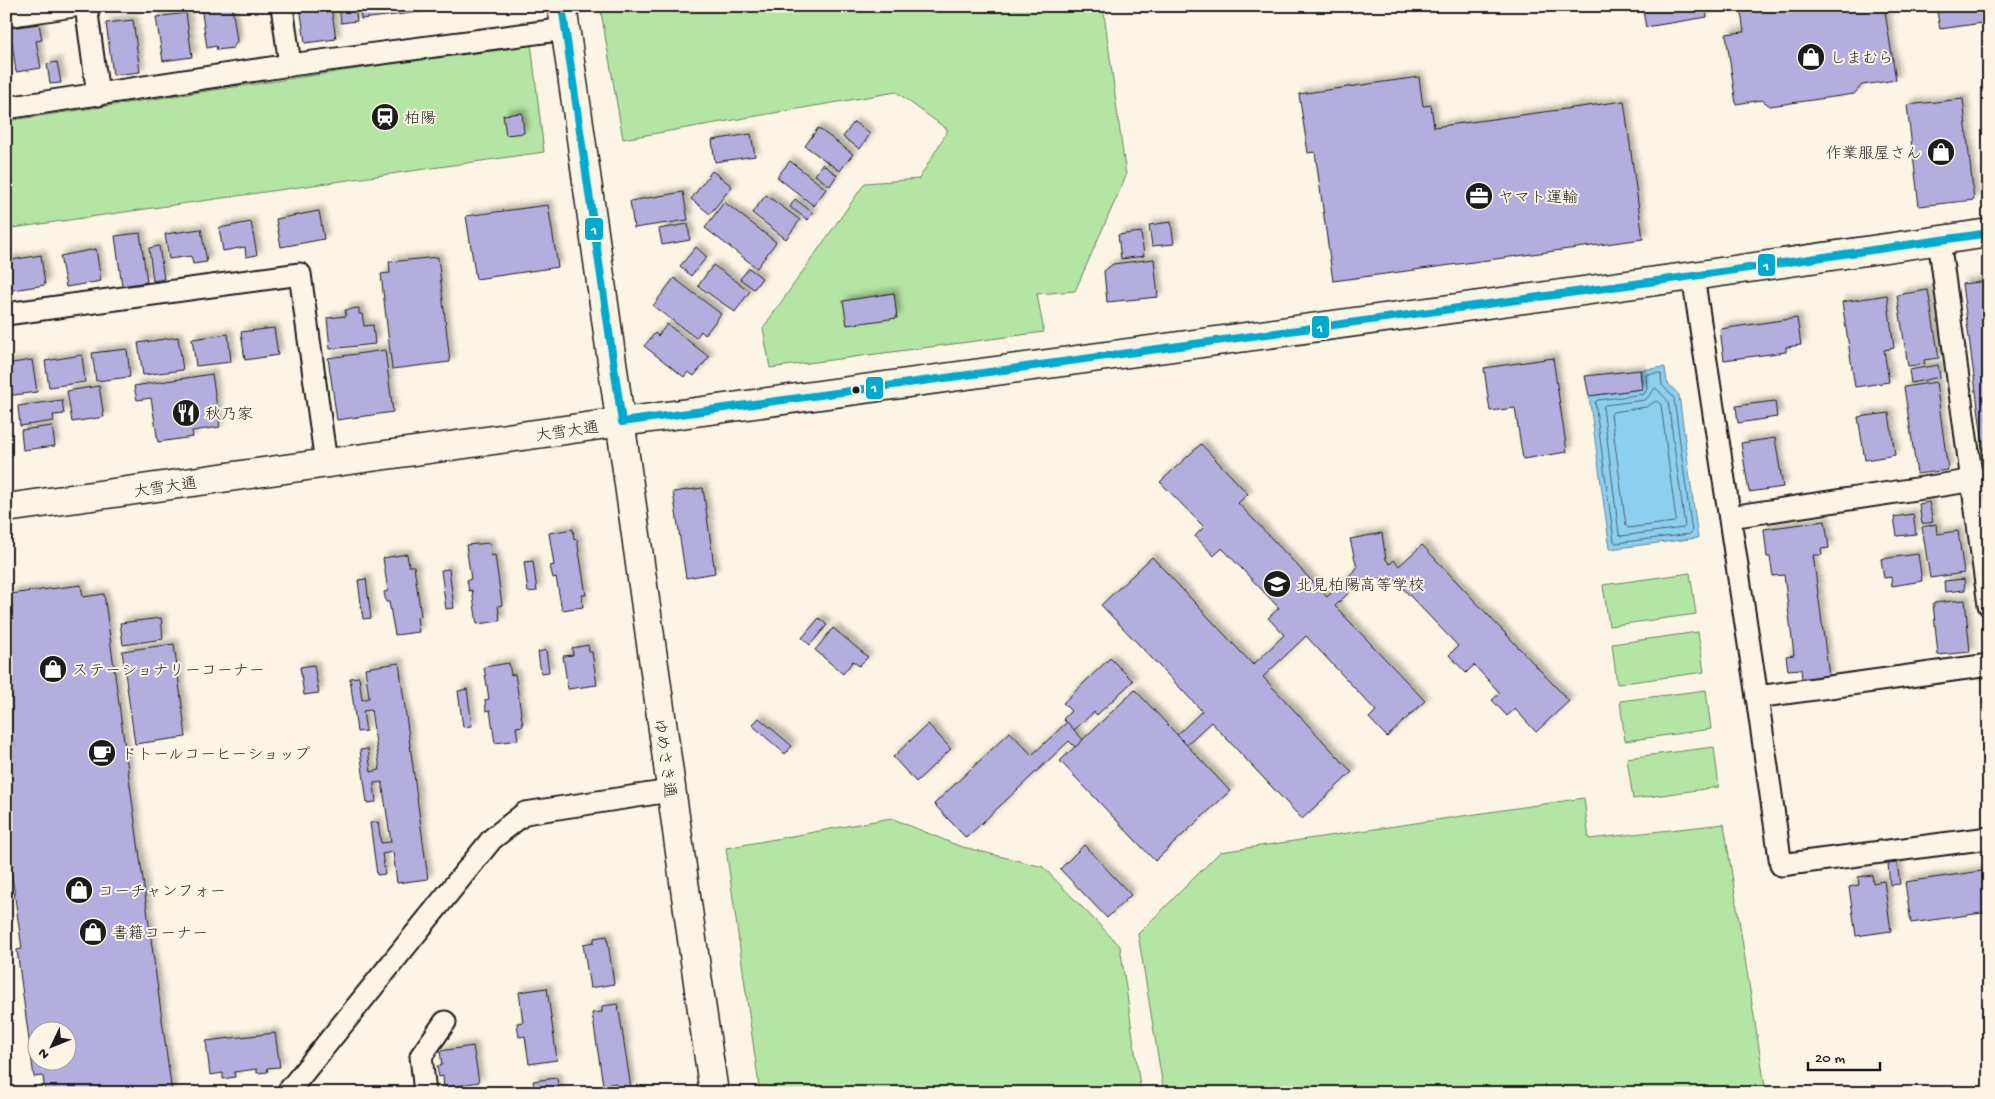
<svg xmlns="http://www.w3.org/2000/svg" width="1995" height="1099" viewBox="0 0 1995 1099" font-family="'Gochi Hand','Klee One',sans-serif">
<defs>
<filter id="shadow"><feDropShadow dx="4.5" dy="-4.5" stdDeviation="2.5" flood-color="#0004"/></filter>
</defs>
<rect width="100%" height="100%" fill="#fcf5e5"/>
<filter id="ink" filterUnits="userSpaceOnUse"><feTurbulence type="fractalNoise" baseFrequency=".02" numOctaves="2"/><feDisplacementMap in="SourceGraphic" scale="10" xChannelSelector="R" yChannelSelector="G"/><feConvolveMatrix kernelMatrix="1 2 1 2 8 2 1 2 1" color-interpolation-filters="sRGB"/></filter>
<g filter="url(#ink)">
<g fill="#b5e5a4" stroke="#688060">
<polygon points="636,6 1103,6 1126,176 1075,291 1037,294 1044,332 770,368 763,328 865,183 919,179 948,130 896,92 623,139 601,12"/>
<polygon points="531,43 544,152 6,229 6,121"/>
<polygon points="1690,573 1696,614 1609,626 1603,585"/>
<polygon points="1698,632 1704,672 1617,684 1612,644"/>
<polygon points="1706,690 1711,729 1625,741 1620,701"/>
<polygon points="1714,747 1719,787 1633,799 1627,758"/>
<polygon points="1584,798 1589,839 1724,824 1766,1093 1164,1093 1138,934 1220,852"/>
<polygon points="891,818 959,846 1043,867 1120,946 1141,1093 760,1093 726,848"/>
</g>
<polygon fill="#8dcfee" stroke="#60879a" points="1665,367 1667,382 1679,395 1698,538 1610,549 1589,396 1642,389 1640,370"/>
<g fill="none" stroke-linecap="round" stroke-linejoin="round">
<g stroke="#496470" stroke-width="1">
<polygon points="1658,373 1661,374 1662,385 1674,398 1692,532 1690,534 1616,543 1614,541 1595,402 1598,400 1644,394 1647,389 1646,375"/>
<polygon points="1656,388 1668,401 1685,526 1683,528 1621,536 1619,534 1603,407 1605,405 1645,400"/>
<polygon points="1657,401 1661,405 1676,520 1674,522 1628,528 1626,526 1611,414 1613,412 1646,407"/>
</g>
</g>
<g fill="#b4aedf" stroke="#1c1c1c" fill-rule="evenodd" filter="url(#shadow)">
<polygon points="201,6 232,6 237,41 233,48 217,50 216,46 207,48"/>
<polygon points="300,6 331,6 336,39 305,43"/>
<polygon points="339,6 355,6 357,21 341,23"/>
<polygon points="360,6 463,6 463,7 361,19"/>
<polygon points="1642,6 1706,6 1707,17 1646,27"/>
<polygon points="1740,6 1884,6 1896,80 1862,85 1854,94 1770,106 1762,100 1736,104 1726,34 1744,32"/>
<polygon points="1936,6 1989,6 1989,22 1940,29"/>
<polygon points="186,13 192,57 163,61 156,17"/>
<polygon points="133,20 140,72 113,75 106,23"/>
<polygon points="39,24 42,40 36,41 41,68 16,72 10,28"/>
<polygon points="57,62 61,83 50,84 47,64"/>
<polygon points="1419,77 1423,106 1431,105 1434,127 1624,101 1643,239 1333,281 1315,152 1308,153 1299,94"/>
<polygon points="1963,99 1974,200 1919,206 1907,105"/>
<polygon points="522,113 524,133 506,135 503,115"/>
<polygon points="854,122 870,134 860,149 843,137"/>
<polygon points="818,128 853,154 840,171 805,146"/>
<polygon points="751,134 755,156 715,162 712,140"/>
<polygon points="790,161 826,189 814,206 777,177"/>
<polygon points="822,164 837,175 830,186 815,175"/>
<polygon points="712,171 732,186 710,214 691,199"/>
<polygon points="683,192 688,220 634,228 630,201"/>
<polygon points="766,195 800,220 786,239 752,213"/>
<polygon points="795,199 813,213 808,220 790,207"/>
<polygon points="724,202 776,242 757,268 705,228"/>
<polygon points="548,205 558,267 476,279 466,216"/>
<polygon points="319,211 324,239 281,247 276,219"/>
<polygon points="251,222 257,255 246,257 245,247 223,251 219,228"/>
<polygon points="1171,222 1174,244 1152,246 1149,225"/>
<polygon points="688,224 690,240 662,245 659,229"/>
<polygon points="201,229 207,262 193,264 191,256 169,259 165,234"/>
<polygon points="1141,232 1144,256 1121,259 1118,235"/>
<polygon points="140,233 147,282 122,286 115,236"/>
<polygon points="159,246 164,279 153,281 149,248"/>
<polygon points="696,247 707,257 691,276 680,266"/>
<polygon points="96,249 101,281 66,287 60,256"/>
<polygon points="41,255 45,285 6,291 6,261"/>
<polygon points="438,257 450,362 392,369 381,274 390,273 389,262"/>
<polygon points="1154,259 1158,297 1107,302 1104,271 1113,264"/>
<polygon points="713,265 750,291 735,312 698,286"/>
<polygon points="749,268 762,278 754,289 740,279"/>
<polygon points="674,278 721,314 705,335 701,331 696,338 653,306"/>
<polygon points="1989,281 1989,460 1985,461 1962,284"/>
<polygon points="1928,290 1939,358 1924,360 1925,364 1908,366 1897,295"/>
<polygon points="894,293 897,318 847,325 843,301"/>
<polygon points="1887,295 1894,348 1884,350 1889,382 1855,387 1842,302"/>
<polygon points="359,308 359,314 362,314 364,326 373,325 375,344 330,349 327,318 346,316 345,310"/>
<polygon points="1797,318 1801,345 1786,347 1786,352 1724,360 1720,329"/>
<polygon points="667,324 709,357 694,376 688,372 684,377 644,346 655,333 658,336"/>
<polygon points="274,328 278,355 245,360 241,332"/>
<polygon points="228,334 231,362 196,366 192,339"/>
<polygon points="178,337 183,370 143,375 138,343"/>
<polygon points="127,349 130,377 96,381 92,353"/>
<polygon points="385,350 393,412 337,420 328,358"/>
<polygon points="82,355 85,382 49,387 45,361"/>
<polygon points="1553,358 1567,452 1523,459 1515,408 1490,411 1484,368"/>
<polygon points="32,360 37,392 6,396 6,364"/>
<polygon points="1938,365 1940,377 1911,383 1909,370"/>
<polygon points="1640,370 1642,389 1589,396 1585,376"/>
<polygon points="212,374 220,427 192,431 193,437 158,442 151,398 137,400 134,386"/>
<polygon points="1936,382 1948,470 1917,474 1904,387"/>
<polygon points="99,386 104,417 72,422 67,391"/>
<polygon points="62,400 64,414 53,415 54,421 20,426 18,406"/>
<polygon points="1775,401 1777,417 1738,423 1736,406"/>
<polygon points="1889,413 1895,455 1865,460 1858,417"/>
<polygon points="52,426 55,446 23,450 21,430"/>
<polygon points="1775,438 1783,487 1749,492 1741,443"/>
<polygon points="1201,444 1248,494 1238,503 1327,597 1357,568 1350,539 1382,533 1386,560 1390,564 1394,560 1399,566 1422,545 1569,701 1536,732 1515,709 1507,716 1492,700 1500,693 1474,665 1466,673 1449,655 1458,646 1392,577 1362,580 1335,606 1425,701 1387,737 1369,718 1376,711 1306,636 1263,677 1352,772 1302,819 1211,722 1186,745 1177,735 1202,711 1101,605 1152,557 1253,665 1284,635 1268,618 1279,608 1222,548 1214,556 1195,536 1204,527 1160,482"/>
<polygon points="703,488 715,573 686,578 673,492"/>
<polygon points="1929,502 1933,522 1922,524 1919,504"/>
<polygon points="1913,514 1916,534 1897,536 1894,517"/>
<polygon points="1825,521 1829,548 1821,549 1822,555 1813,555 1829,676 1802,679 1801,669 1788,670 1786,656 1794,655 1784,575 1773,576 1770,557 1767,557 1764,529"/>
<polygon points="1936,524 1937,534 1958,531 1964,573 1930,578 1922,527"/>
<polygon points="573,529 574,540 577,539 586,595 582,595 583,607 562,610 556,577 553,578 550,566 554,565 549,533"/>
<polygon points="490,543 491,556 495,555 502,605 498,606 500,621 477,624 472,590 469,591 467,580 471,579 466,545"/>
<polygon points="407,554 409,566 414,566 421,616 417,617 419,632 395,635 389,602 386,602 384,592 388,591 383,558"/>
<polygon points="1918,554 1922,581 1892,586 1891,577 1884,578 1881,559"/>
<polygon points="533,561 537,591 528,592 524,562"/>
<polygon points="449,569 454,608 446,609 441,570"/>
<polygon points="366,579 371,618 363,619 358,580"/>
<polygon points="1964,579 1965,590 1945,592 1944,581"/>
<path d="M 81,585 L 83,597 L 104,594 L 172,1093 L 45,1093 L 43,1076 L 34,1077 L 17,950 L 22,949 L 6,832 L 6,607 L 12,607 L 10,594 ZM 38,1032 L 68,1032 L 68,1062 L 38,1062 Z"/>
<polygon points="1965,600 1970,652 1938,655 1933,603"/>
<polygon points="161,618 163,639 123,645 120,623"/>
<polygon points="819,618 827,625 810,645 802,638"/>
<polygon points="833,628 868,657 859,666 853,661 843,674 815,650"/>
<polygon points="174,644 186,737 135,744 122,651"/>
<polygon points="588,645 589,652 592,652 597,685 568,689 563,656 573,655 572,648"/>
<polygon points="546,650 549,672 541,673 538,652"/>
<polygon points="1110,658 1133,681 1097,715 1094,712 1074,730 1063,719 1071,711 1063,703"/>
<polygon points="399,663 428,879 397,883 393,852 382,854 385,874 377,875 370,823 378,822 381,843 391,842 382,782 374,783 376,802 367,803 360,750 368,749 371,772 380,770 371,710 363,711 366,731 357,732 350,678 359,677 362,700 369,698 365,668"/>
<polygon points="509,663 511,675 515,674 523,726 516,727 518,740 495,743 490,710 486,711 485,700 489,699 484,667"/>
<polygon points="314,665 319,693 304,695 300,667"/>
<polygon points="467,689 472,726 463,727 458,691"/>
<polygon points="1135,690 1230,791 1155,861 1060,761"/>
<polygon points="759,718 792,746 785,754 752,725"/>
<polygon points="1067,722 1083,740 1075,747 1069,741 966,838 934,804 1010,732 1032,755"/>
<polygon points="928,724 951,749 916,782 893,757"/>
<polygon points="1084,845 1131,895 1107,918 1060,869"/>
<polygon points="1897,863 1900,884 1890,885 1888,864"/>
<polygon points="1989,870 1989,912 1911,923 1905,882"/>
<polygon points="1872,875 1873,883 1884,881 1891,931 1856,936 1849,887 1859,885 1858,877"/>
<polygon points="607,936 614,984 590,988 583,944 594,942 594,938"/>
<polygon points="547,988 557,1060 529,1064 525,1036 519,1037 517,1023 523,1022 519,992"/>
<polygon points="618,1004 631,1088 617,1090 616,1083 603,1085 592,1013 602,1012 602,1006"/>
<polygon points="275,1033 280,1067 267,1068 268,1072 257,1073 257,1069 234,1072 235,1077 223,1079 223,1073 210,1075 206,1041"/>
<polygon points="473,1046 479,1082 444,1088 443,1076 439,1077 437,1066 442,1065 440,1051"/>
<polygon points="557,1078 559,1093 535,1093 533,1081"/>
</g>
<g fill="none" stroke-linecap="round" stroke-linejoin="round">
<defs>
<g id="minor">
<polyline points="86,6 98,95"/>
<polyline points="282,6 290,65"/>
<polyline points="6,16 74,6"/>
<polyline points="6,108 290,65 566,29"/>
<polyline points="1939,240 1989,605"/>
<polyline points="1693,276 1757,697 1781,865 1989,838"/>
<polyline points="6,314 300,274 326,463"/>
<polyline points="1730,517 1989,478"/>
<polyline points="1757,697 1989,665"/>
<polyline points="287,1093 492,839 525,813 670,791"/>
<polyline points="425,1093 421,1056 445,1022"/>
</g>
<path id="tertiary" d="M 562,6 C 615,368 661,731 714,1093"/>
<polyline id="trunk" points="6,508 622,422 1693,276 1989,233"/>
</defs>
<use href="#minor" stroke="#1c1c1c" stroke-width="25"/>
<use href="#tertiary" stroke="#1c1c1c" stroke-width="31"/>
<use href="#trunk" stroke="#1c1c1c" stroke-width="31"/>
<use href="#minor" stroke="#fcf5e5" stroke-width="21"/>
<use href="#tertiary" stroke="#fcf5e5" stroke-width="28"/>
<use href="#trunk" stroke="#fcf5e5" stroke-width="28"/>
<defs>
<polyline id="bus-1" points="562,6 622,422 1693,276 1989,233"/>
</defs>
<use href="#bus-1" stroke="#fcf5e5" stroke-width="11"/>
<use href="#bus-1" stroke="#00a9ce" stroke-width="8"/>
</g>
</g>
<defs>
<symbol id="shop-disc" viewBox="-11 -11 22 22"><circle r="9.5" fill="#1c1c1c" stroke="#fcf5e5"/><path d="M-5-2.5h2.3a2.7 3.5 0 0 1 5.4 0H5L5.5 6h-11ZM-1.5-2.5h3a1.5 2.3 0 0 0-3 0Z" fill="#fff"/></symbol>
<symbol id="station-disc" viewBox="-11 -11 22 22"><circle r="9.5" fill="#1c1c1c" stroke="#fcf5e5"/><path d="M-3-6H3Q5-6 5-4V2Q5 4 3 4L4.5 6H3L1.5 4h-3L-3 6H-4.5L-3 4Q-5 4-5 2V-4Q-5-6-3-6ZM-3.5-4v3h7v-3ZM-3.5 1v1.5H-2V1ZM2 1v1.5H3.5V1Z" fill="#fff"/></symbol>
<symbol id="office-disc" viewBox="-11 -11 22 22"><circle r="9.5" fill="#1c1c1c" stroke="#fcf5e5"/><path d="M-6-3h4V-5.5h4V-3h4V5H-6ZM-1-4.5V-3h2v-1.5ZM-6 0V1H6V0Z" fill="#fff"/></symbol>
<symbol id="restaurant-disc" viewBox="-11 -11 22 22"><circle r="9.5" fill="#1c1c1c" stroke="#fcf5e5"/><path d="M-5-6h1v4h1v-4h1v4h1v-4h1v5L-1.5 .5V6h-2V.5L-5-1ZM5-6V6H3V1.5H1.5Q1.5-4 5-6Z" fill="#fff"/></symbol>
<symbol id="school-disc" viewBox="-11 -11 22 22"><circle r="9.5" fill="#1c1c1c" stroke="#fcf5e5"/><path d="M0-5L7-2L0 1L-7-2ZM-4 1L0 2.5L4 1V4Q0 6-4 4Z" fill="#fff"/></symbol>
<symbol id="cafe-disc" viewBox="-11 -11 22 22"><circle r="9.5" fill="#1c1c1c" stroke="#fcf5e5"/><path d="M-5.5-4.5H6V0H3Q3 3.5 0 3.5H-2.5Q-5.5 3.5-5.5 0ZM3-3.2v2h1.7v-2ZM-6 4.5H4V6H-6Z" fill="#fff"/></symbol>
</defs>
<g fill-rule="evenodd">
<use href="#shop-disc" x="1795" y="41" width="32" height="32"/>
<use href="#station-disc" x="369" y="101" width="32" height="32"/>
<use href="#shop-disc" x="1925" y="136" width="32" height="32"/>
<use href="#office-disc" x="1463" y="180" width="32" height="32"/>
<use href="#restaurant-disc" x="170" y="397" width="32" height="32"/>
<use href="#school-disc" x="1261" y="568" width="32" height="32"/>
<use href="#shop-disc" x="37" y="653" width="32" height="32"/>
<use href="#cafe-disc" x="86" y="737" width="32" height="32"/>
<use href="#shop-disc" x="63" y="874" width="32" height="32"/>
<use href="#shop-disc" x="77" y="916" width="32" height="32"/>
</g>
<circle fill="#1c1c1c" stroke="#fcf5e5" stroke-width="2" cx="856" cy="390" r="4.5"/>
<g text-anchor="middle" stroke-width="4" stroke-linejoin="round" paint-order="stroke">
<g font-size="16" fill="#1c1c1c" stroke="#fcf5e5" text-anchor="start">
<text x="1830" y="63">しまむら</text>
<text x="404" y="123">柏陽</text>
<text x="1922" y="158" text-anchor="end">作業服屋さん</text>
<text x="1498" y="202">ヤマト運輸</text>
<text x="205" y="419">秋乃家</text>
<text x="1296" y="590">北見柏陽高等学校</text>
<text x="72" y="675">ステーショナリーコーナー</text>
<text x="121" y="759">ドトールコーヒーショップ</text>
<text x="98" y="896">コーチャンフォー</text>
<text x="112" y="938">書籍コーナー</text>
</g>
<g font-size="16" fill="#1c1c1c" stroke="#fcf5e5">
<text transform="translate(567 430) rotate(-8)" y="6">大雪大通</text>
<text transform="translate(165 486) rotate(-8)" y="6">大雪大通</text>
<text transform="translate(666 758) rotate(82)" y="6">ゆめさき通</text>
</g>
</g>
<g stroke="#fcf5e5" stroke-width="2">
<rect x="584" y="217" width="20" height="24" rx="5" fill="#00a9ce"/>
<rect x="1757" y="253" width="19" height="24" rx="5" fill="#00a9ce"/>
<rect x="1311" y="315" width="19" height="24" rx="5" fill="#00a9ce"/>
<rect x="865" y="376" width="19" height="24" rx="5" fill="#00a9ce"/>
</g>
<g font-size="14" text-anchor="middle" font-weight="bold" fill="#fff">
<text x="594" y="234">1</text>
<text x="1766" y="270">1</text>
<text x="1320" y="332">1</text>
<text x="874" y="392">1</text>
</g>
<rect width="1995" height="1099" fill="none" stroke="#fcf5e5" stroke-width="25"/>
<rect x="12" y="12" width="1970" height="1074" fill="none" stroke="#1c1c1c" stroke-width="2" filter="url(#ink)"/>
<g transform="translate(52 1046) rotate(227)"><circle r="24" fill="#fcf5e5" stroke="#a29e95"/>
<path d="M0-4L9 19L0 12L-9 19Z" fill="#1c1c1c"/>
<text y="-8" font-size="14" font-weight="bold" text-anchor="middle" fill="#1c1c1c">N</text>
</g>
<path d="M1808 1062v8h72v-8" fill="none" stroke="#1c1c1c" stroke-width="2.5"/>
<text x="1815" y="1062" font-size="15" fill="#1c1c1c" stroke="#fcf5e5" stroke-width="4" paint-order="stroke">20 m</text>
</svg>
